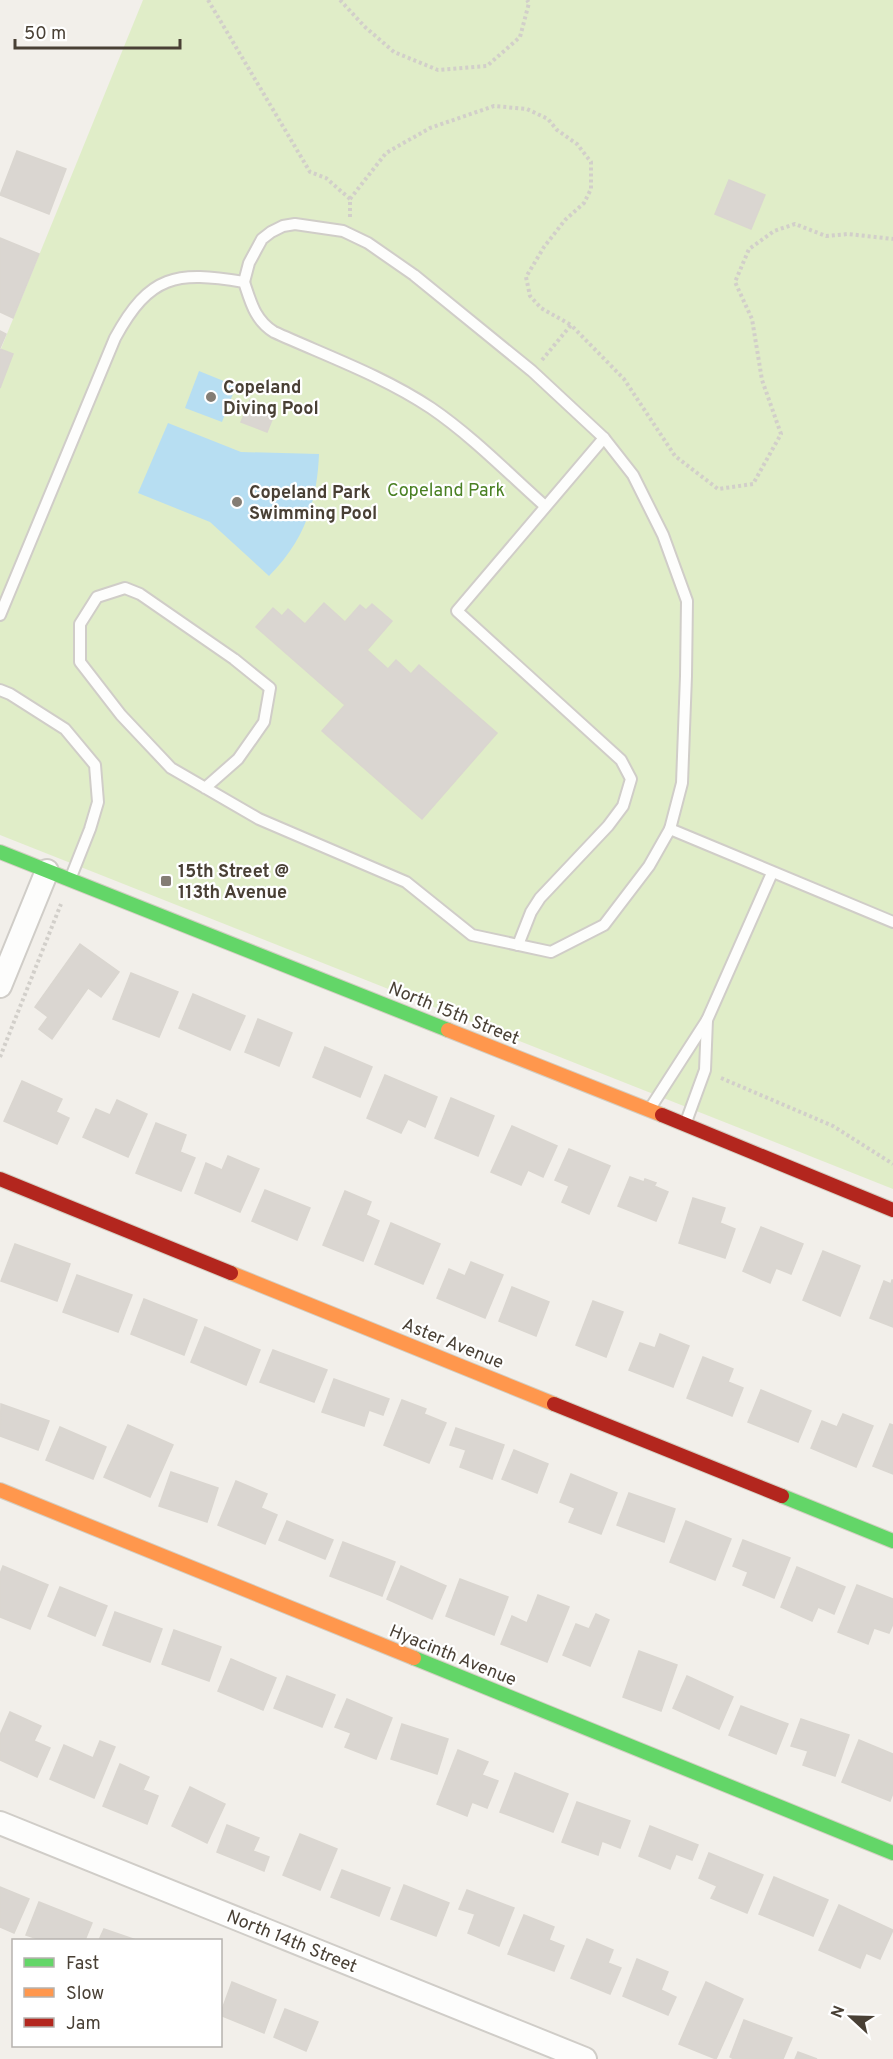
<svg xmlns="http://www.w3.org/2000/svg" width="893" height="2059" viewBox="0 0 893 2059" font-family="Overpass,sans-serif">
<rect width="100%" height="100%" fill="#f2efea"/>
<polygon fill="#e0edc8" points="143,0 893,0 893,1189 0,835 0,351"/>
<g fill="#b7def2">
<polygon points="199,371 236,386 222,422 185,408"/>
<path d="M 168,423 L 241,452 L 319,454 C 317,503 304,541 269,576 L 210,522 L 138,493 Z"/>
</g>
<g fill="#dad6d1" stroke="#dad6d0" stroke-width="1.5">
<polygon points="17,151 66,169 49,214 0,195"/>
<polygon points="729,180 765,195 751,229 715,214"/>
<polygon points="0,238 39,254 13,318 0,312"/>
<polygon points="0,331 6,334 0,348"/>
<polygon points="0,349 13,354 0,388"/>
<polygon points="250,400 276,410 267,432 241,422"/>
<polygon points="324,603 345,622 360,605 366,610 372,604 392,621 367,650 388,669 396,660 411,674 419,665 497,733 422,819 322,731 345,705 256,627 273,608 282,616 288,609 305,624"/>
<polygon points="80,944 119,972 101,997 88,988 52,1039 39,1029 48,1017 35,1007"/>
<polygon points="131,973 178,992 159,1037 113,1019"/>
<polygon points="193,994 245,1016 230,1050 179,1028"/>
<polygon points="258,1019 292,1033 279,1066 245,1052"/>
<polygon points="325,1047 372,1067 360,1097 313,1077"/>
<polygon points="385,1075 437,1097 425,1127 408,1119 401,1133 367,1118"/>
<polygon points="22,1081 62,1099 56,1112 69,1118 57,1144 4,1121"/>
<polygon points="451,1098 494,1116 478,1156 435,1138"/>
<polygon points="117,1100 147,1114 128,1157 83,1137 96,1109 110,1115"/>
<polygon points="156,1123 186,1135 180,1152 195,1158 181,1191 136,1173"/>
<polygon points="512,1126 557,1146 543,1177 528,1170 521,1185 491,1172"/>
<polygon points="569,1149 610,1166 589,1214 562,1202 569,1186 555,1180"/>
<polygon points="228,1156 259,1169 240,1212 195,1193 206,1163 222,1170"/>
<polygon points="630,1177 644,1182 645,1179 656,1183 654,1186 668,1192 656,1221 618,1206"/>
<polygon points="265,1190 310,1208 297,1240 252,1221"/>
<polygon points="345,1191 371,1202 366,1215 379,1221 363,1261 323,1245"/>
<polygon points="693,1198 725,1208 720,1223 735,1229 725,1258 679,1243"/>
<polygon points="391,1223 440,1244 423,1284 375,1264"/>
<polygon points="761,1227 803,1244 791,1274 776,1268 770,1283 743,1271"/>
<polygon points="15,1244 70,1264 57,1301 1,1281"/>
<polygon points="823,1251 860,1266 840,1316 803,1300"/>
<polygon points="471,1262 503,1275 485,1318 437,1298 449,1269 465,1276"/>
<polygon points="77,1275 132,1295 118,1332 63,1312"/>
<polygon points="892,1280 893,1280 893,1327 870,1318 884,1281 891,1284"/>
<polygon points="512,1287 549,1302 536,1336 499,1321"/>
<polygon points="144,1299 197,1320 184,1355 131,1334"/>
<polygon points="593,1301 623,1312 606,1357 576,1345"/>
<polygon points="205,1327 260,1350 246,1385 191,1362"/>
<polygon points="660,1334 689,1346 673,1387 629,1370 640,1343 655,1348"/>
<polygon points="273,1350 327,1370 314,1402 260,1382"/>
<polygon points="703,1357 733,1369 728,1382 743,1388 732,1416 687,1398"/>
<polygon points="334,1379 389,1399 383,1415 369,1410 364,1426 322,1412"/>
<polygon points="761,1390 811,1411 798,1442 748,1422"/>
<polygon points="402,1400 426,1409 424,1414 446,1423 429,1463 384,1445"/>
<polygon points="1,1404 49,1421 38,1450 0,1436"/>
<polygon points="843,1414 873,1426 856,1467 811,1448 822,1421 837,1427"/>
<polygon points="890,1424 893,1425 893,1474 873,1466"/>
<polygon points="128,1425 173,1445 150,1497 104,1477"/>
<polygon points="60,1427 106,1447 93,1479 46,1460"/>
<polygon points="456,1428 504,1445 492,1479 460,1467 466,1450 450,1445"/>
<polygon points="514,1450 548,1464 537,1493 502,1479"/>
<polygon points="171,1472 218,1488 207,1522 159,1506"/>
<polygon points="571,1474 617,1493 601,1534 569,1522 575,1508 560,1502"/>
<polygon points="236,1481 267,1494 261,1508 277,1515 265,1544 218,1525"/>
<polygon points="629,1493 675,1509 664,1542 617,1525"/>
<polygon points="287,1521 333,1540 325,1559 279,1540"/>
<polygon points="686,1521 731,1539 715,1580 670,1562"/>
<polygon points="743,1540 790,1558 774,1598 743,1585 748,1572 733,1566"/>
<polygon points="343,1542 395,1562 382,1596 330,1576"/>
<polygon points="3,1566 48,1585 30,1629 0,1617 0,1574"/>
<polygon points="401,1566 446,1586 432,1619 387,1599"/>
<polygon points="797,1567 845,1587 834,1614 818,1607 812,1621 781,1607"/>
<polygon points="460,1579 508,1597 494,1635 446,1616"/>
<polygon points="857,1585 893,1599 893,1624 889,1633 874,1628 868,1644 838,1632"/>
<polygon points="60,1587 107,1606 95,1636 48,1616"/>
<polygon points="538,1595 569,1607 547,1662 501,1644 512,1616 527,1623"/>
<polygon points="115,1612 162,1629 150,1662 103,1645"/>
<polygon points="596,1614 609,1620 590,1666 563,1655 576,1624 589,1629"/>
<polygon points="174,1630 221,1647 209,1681 162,1664"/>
<polygon points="639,1651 677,1665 661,1711 623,1697"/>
<polygon points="231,1659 276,1678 263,1710 218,1691"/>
<polygon points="287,1676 335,1695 322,1727 274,1708"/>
<polygon points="687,1676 733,1697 719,1729 673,1708"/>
<polygon points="347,1699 392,1718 376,1759 345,1747 351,1733 335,1727"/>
<polygon points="741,1706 788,1724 776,1754 729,1735"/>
<polygon points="10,1712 41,1726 34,1741 50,1748 37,1777 0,1760 0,1735"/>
<polygon points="801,1719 849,1735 835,1776 803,1765 808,1751 791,1746"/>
<polygon points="402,1724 448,1739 437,1774 391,1759"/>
<polygon points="859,1740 893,1754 893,1793 890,1801 842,1782"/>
<polygon points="100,1741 115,1747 94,1798 50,1779 64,1745 93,1758"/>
<polygon points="458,1750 488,1762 482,1775 498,1781 487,1808 472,1802 467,1816 437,1804"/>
<polygon points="120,1764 149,1777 143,1790 158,1796 147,1824 103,1806"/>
<polygon points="515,1773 568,1794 553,1832 500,1812"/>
<polygon points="190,1787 225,1804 207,1843 172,1826"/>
<polygon points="577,1802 630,1821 620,1848 602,1841 598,1855 562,1842"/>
<polygon points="227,1825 259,1838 253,1851 269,1857 264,1871 217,1852"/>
<polygon points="650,1826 698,1845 692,1860 676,1854 670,1869 639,1856"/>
<polygon points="300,1834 337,1849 320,1890 283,1875"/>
<polygon points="709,1853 763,1875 747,1913 711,1898 717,1886 699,1878"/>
<polygon points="342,1870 390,1888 379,1916 331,1897"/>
<polygon points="774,1877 828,1900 813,1936 759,1914"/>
<polygon points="404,1885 449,1903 436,1936 391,1919"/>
<polygon points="0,1887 29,1899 14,1933 0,1927"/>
<polygon points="467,1890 514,1908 499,1946 468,1933 475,1914 459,1909"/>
<polygon points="39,1902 92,1923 85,1940 41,1940 26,1935"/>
<polygon points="839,1905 893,1930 880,1959 866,1953 860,1968 819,1950"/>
<polygon points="524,1915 554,1927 549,1940 564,1946 554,1971 508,1954"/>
<polygon points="104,1929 136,1940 99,1940"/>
<polygon points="587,1939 613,1950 608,1963 621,1968 610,1994 571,1978"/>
<polygon points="637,1959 668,1972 661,1990 676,1997 668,2015 623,1996"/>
<polygon points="232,1982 276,2000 264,2033 220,2015"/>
<polygon points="706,1982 743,1999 716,2059 679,2044"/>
<polygon points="285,2009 318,2022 306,2051 274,2037"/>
<polygon points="744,2020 792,2038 783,2059 734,2059 730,2057"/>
<polygon points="798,2052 817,2059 795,2059"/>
</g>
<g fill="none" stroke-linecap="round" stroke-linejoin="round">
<defs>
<g id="lane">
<polyline points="244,282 249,263 256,250 262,239 271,232 283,226 295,224 343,231 368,243 414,275 532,371 604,438 633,475 663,535 687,601 686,676 682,783 670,829"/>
<path d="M 0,615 L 115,338 C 150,274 176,271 244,282 C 251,303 255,320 274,332 C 327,356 383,376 431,408 C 472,436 508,473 545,506"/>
<polyline points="0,690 10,694 65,729 95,765 98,802 90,829 71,877"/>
<polyline points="205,788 238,759 264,722 270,688 234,659 140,594 125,588 97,597 80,624 80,662 121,715 171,768 259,819 406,882 472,935 551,952 604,925 649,866 670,829 893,922"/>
<polyline points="518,945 531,912 540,898 608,826 623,806 631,779 621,760 457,611 604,438"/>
<polyline points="651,1107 707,1020 772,873"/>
<polyline points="686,1122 705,1070 707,1020"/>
</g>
<g id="street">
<polyline points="0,986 47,871"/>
<polyline points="0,1823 585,2059"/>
</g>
<g id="fast">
<polyline points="0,852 448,1030"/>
<polyline points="782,1496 893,1541"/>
<polyline points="414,1658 893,1853"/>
</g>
<g id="slow">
<polyline points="448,1030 662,1115"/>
<polyline points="231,1273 554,1404"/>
<polyline points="0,1490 414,1658"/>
</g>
<g id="jam">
<polyline points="662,1115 893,1210"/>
<polyline points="0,1179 231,1273"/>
<polyline points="554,1404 782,1496"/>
</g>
</defs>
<use href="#lane" stroke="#d0cdc8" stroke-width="14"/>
<use href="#street" stroke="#d0cdc8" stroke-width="26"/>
<use href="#fast" stroke="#d3cec2" stroke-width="16"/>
<use href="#slow" stroke="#d3cec2" stroke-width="16"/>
<use href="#jam" stroke="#d3cec2" stroke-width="16"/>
<g stroke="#d2cfca" stroke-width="4" stroke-dasharray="3 3" stroke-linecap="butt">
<polyline points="208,0 310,172 326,178 350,199 350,217"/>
<polyline points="340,0 365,27 394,52 438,70 487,66 520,37 529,3 527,0"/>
<polyline points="350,199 386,153 430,128 494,106 527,109 548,119 557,130 577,144 591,162 591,189 584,203 565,220 544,247 526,277 530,296 541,308 571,325"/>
<polyline points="542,360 571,325 624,379 675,456 718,489 753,484 781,434 762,380 752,319 735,282 749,249 774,231 795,224 826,236 848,234 893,239"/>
<polyline points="0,1057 61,904"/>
<polyline points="721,1078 833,1126 893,1164"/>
</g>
<use href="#lane" stroke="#fdfdfc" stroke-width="10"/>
<use href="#street" stroke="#fdfdfc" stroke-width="22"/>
<use href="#fast" stroke="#63d668" stroke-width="14"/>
<use href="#slow" stroke="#ff974d" stroke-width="14"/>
<use href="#jam" stroke="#b3261e" stroke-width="14"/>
</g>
<g fill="#847d74" stroke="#fff" stroke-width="2">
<circle cx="211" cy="397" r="6"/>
<circle cx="237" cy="502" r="6"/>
<rect x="160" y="875" width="12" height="12" rx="3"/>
</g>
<g text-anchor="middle" stroke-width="4.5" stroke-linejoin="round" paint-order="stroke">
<g font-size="18" font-weight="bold" fill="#494035" stroke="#fff" text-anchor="start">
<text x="223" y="393">Copeland<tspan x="223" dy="21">Diving Pool</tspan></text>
<text x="249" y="498">Copeland Park<tspan x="249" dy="21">Swimming Pool</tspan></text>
<text x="178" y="877">15th Street @<tspan x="178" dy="21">113th Avenue</tspan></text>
</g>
<g font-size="18" fill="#4a8023" stroke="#fff">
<text x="446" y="496">Copeland Park</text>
</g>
<g font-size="18" fill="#494035" stroke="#fff">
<text transform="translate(454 1013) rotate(22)" y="6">North 15th Street</text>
<text transform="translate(453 1343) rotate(22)" y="6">Aster Avenue</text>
<text transform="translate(453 1655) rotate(22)" y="6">Hyacinth Avenue</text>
<text transform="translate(292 1941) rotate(22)" y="6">North 14th Street</text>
</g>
</g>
<rect x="12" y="1939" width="210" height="108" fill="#ffffff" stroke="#b6b3ae" stroke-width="1.5"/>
<rect x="24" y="1958" width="30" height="9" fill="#63d668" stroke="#b6b3ae" stroke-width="1.5"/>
<text x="66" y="1969" font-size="18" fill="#494035">Fast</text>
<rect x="24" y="1988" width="30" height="9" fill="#ff974d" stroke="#b6b3ae" stroke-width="1.5"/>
<text x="66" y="1999" font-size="18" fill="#494035">Slow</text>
<rect x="24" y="2018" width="30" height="9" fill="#b3261e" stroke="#b6b3ae" stroke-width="1.5"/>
<text x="66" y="2029" font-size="18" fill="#494035">Jam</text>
<g transform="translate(851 2017) rotate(292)" stroke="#ffffff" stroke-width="4.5" paint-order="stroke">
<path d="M0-4.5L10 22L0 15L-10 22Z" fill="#494035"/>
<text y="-9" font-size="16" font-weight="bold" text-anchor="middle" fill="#494035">N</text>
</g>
<path d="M15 39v9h165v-9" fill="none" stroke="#494035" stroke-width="3"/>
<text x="24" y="39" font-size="18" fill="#494035" stroke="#ffffff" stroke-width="4.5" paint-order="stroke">50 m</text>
</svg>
